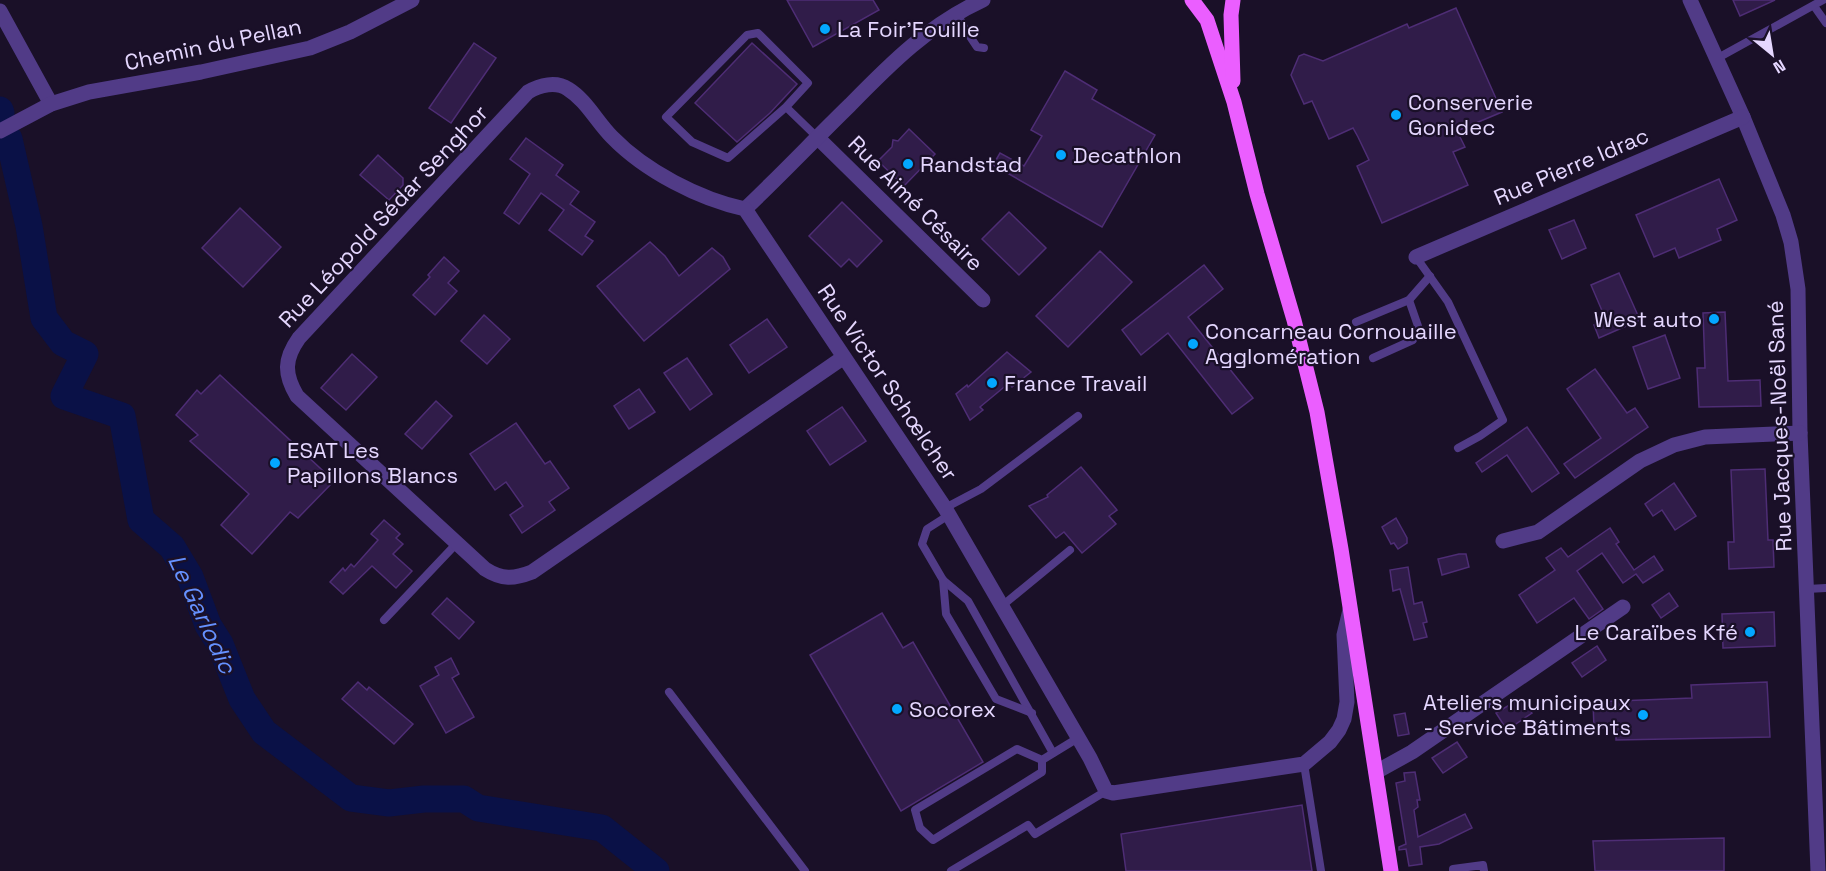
<svg xmlns="http://www.w3.org/2000/svg" width="1826" height="871" viewBox="0 0 1826 871" font-family="'Space Grotesk',sans-serif">
<rect width="100%" height="100%" fill="#1a1028"/>
<g fill="none" stroke-linecap="round" stroke-linejoin="round">
<g stroke="#0a1147" stroke-width="27">
<polyline points="0,110 1,113"/>
<polyline points="9,139 29,226 44,318 63,343 85,354 64,396 122,416 141,520 172,547 190,577 208,625 220,644 242,699 264,732 351,798 389,803 424,799 464,799 478,808 602,828 656,871"/>
</g>
</g>
<g fill="#301c49" stroke="#4e2d75" stroke-width="1.5">
<polygon points="787,0 873,0 879,10 813,47"/>
<polygon points="1733,0 1775,0 1740,16"/>
<polygon points="1456,8 1502,112 1457,131 1465,147 1453,152 1468,185 1382,223 1357,166 1369,160 1358,137 1353,128 1329,139 1312,101 1304,104 1291,75 1299,56 1304,54 1323,61 1407,24 1409,28"/>
<polygon points="474,43 496,58 451,123 429,108"/>
<polygon points="752,43 797,84 770,113 737,142 695,103"/>
<polygon points="1065,71 1097,90 1092,99 1155,135 1102,227 993,165 1000,153 1024,166 1042,136 1031,130"/>
<polygon points="909,129 935,154 904,186 878,161 892,147 893,140 898,141"/>
<polygon points="526,138 563,165 556,175 579,192 570,204 595,222 585,236 593,241 582,255 549,230 564,210 541,193 519,224 504,213 530,174 510,159"/>
<polygon points="378,155 403,178 403,185 389,200 360,175"/>
<polygon points="1719,179 1737,220 1717,229 1721,240 1679,258 1675,248 1654,257 1636,215"/>
<polygon points="842,202 882,241 857,267 849,259 841,267 809,236"/>
<polygon points="240,208 281,247 243,287 202,248"/>
<polygon points="1009,212 1046,248 1019,275 982,239"/>
<polygon points="1574,220 1586,248 1562,259 1549,230"/>
<polygon points="650,242 665,256 679,276 712,248 723,257 730,269 644,341 597,286"/>
<polygon points="1100,251 1132,282 1068,347 1036,316"/>
<polygon points="444,257 459,271 448,283 457,291 435,315 413,295 430,277 428,275"/>
<polygon points="1204,265 1223,289 1188,317 1253,398 1232,414 1168,333 1141,355 1122,330"/>
<polygon points="1619,273 1640,320 1599,338 1594,325 1606,320 1591,285"/>
<polygon points="1725,312 1728,381 1760,380 1761,406 1699,407 1697,368 1705,368 1703,313"/>
<polygon points="484,315 510,339 487,364 461,341"/>
<polygon points="767,319 787,347 749,373 730,345"/>
<polygon points="1665,335 1680,378 1648,389 1633,347"/>
<polygon points="1007,352 1031,372 1012,387 1009,383 980,407 983,410 970,420 956,394 967,385 968,387"/>
<polygon points="352,354 377,377 346,410 321,388"/>
<polygon points="687,358 712,394 690,410 664,373"/>
<polygon points="1595,369 1627,413 1635,408 1648,427 1575,478 1564,464 1601,438 1567,389"/>
<polygon points="220,375 334,481 298,518 290,512 252,554 221,525 249,494 190,441 198,435 176,415 197,390 201,394"/>
<polygon points="639,389 655,412 629,429 614,406"/>
<polygon points="436,401 452,416 422,449 405,434"/>
<polygon points="842,407 866,441 830,465 807,431"/>
<polygon points="516,423 545,464 550,461 569,488 549,502 555,510 522,533 510,515 523,506 506,482 495,490 470,454"/>
<polygon points="1527,427 1559,473 1532,492 1507,455 1482,472 1476,463"/>
<polygon points="1081,467 1117,510 1109,516 1116,524 1082,553 1064,532 1056,538 1029,506 1048,497 1047,495"/>
<polygon points="1765,469 1768,540 1773,540 1774,567 1729,569 1728,542 1734,542 1731,470"/>
<polygon points="1674,483 1696,516 1675,530 1662,510 1653,516 1645,504"/>
<polygon points="1396,518 1407,538 1407,543 1398,549 1394,543 1391,544 1382,527"/>
<polygon points="384,520 400,534 396,538 403,544 393,554 412,571 396,588 372,566 343,594 330,582 343,568 345,571 351,564 354,567 378,540 371,534"/>
<polygon points="1610,528 1619,542 1616,544 1634,570 1654,556 1663,570 1643,583 1636,574 1623,583 1602,553 1577,571 1603,609 1589,619 1574,598 1537,623 1519,595 1555,570 1546,558 1561,548 1568,557"/>
<polygon points="1459,554 1466,554 1469,567 1442,575 1438,559"/>
<polygon points="1408,567 1414,604 1422,602 1427,622 1423,623 1427,637 1414,640 1400,589 1393,591 1390,570"/>
<polygon points="1669,593 1678,606 1661,618 1652,605"/>
<polygon points="447,598 474,622 459,639 432,614"/>
<polygon points="1774,612 1775,646 1723,648 1722,614"/>
<polygon points="882,613 903,648 913,642 983,762 901,811 810,655"/>
<polygon points="1597,646 1606,660 1582,677 1572,663"/>
<polygon points="451,658 459,674 452,678 474,717 446,733 420,686 439,675 435,667"/>
<polygon points="358,682 367,690 369,687 413,724 394,744 342,699"/>
<polygon points="1767,682 1770,737 1616,740 1616,727 1594,728 1593,702 1692,698 1691,685"/>
<polygon points="1521,698 1532,713 1507,730 1496,713"/>
<polygon points="1405,713 1409,734 1398,736 1394,715"/>
<polygon points="1457,742 1467,757 1443,773 1432,758"/>
<polygon points="1415,772 1420,800 1417,800 1418,807 1414,810 1418,837 1465,814 1472,828 1439,844 1420,847 1422,864 1409,866 1406,849 1399,850 1399,847 1406,844 1396,783 1405,781 1404,773"/>
<polygon points="1302,805 1312,871 1126,871 1121,834"/>
<polygon points="1724,838 1724,871 1595,871 1593,841"/>
</g>
<g fill="none" stroke-linecap="round" stroke-linejoin="round">
<g stroke="#513b87" stroke-width="8">
<polyline points="1814,6 1826,23"/>
<polyline points="957,13 965,29 977,47 984,48"/>
<polyline points="1716,59 1823,0"/>
<polyline points="786,107 808,83 758,33 747,35 666,117 692,142 728,158 786,107 817,137"/>
<polyline points="1416,257 1448,302 1503,420 1480,436 1458,448"/>
<polyline points="1356,322 1409,300 1430,276"/>
<polyline points="1373,358 1413,340 1418,326 1409,300"/>
<polyline points="945,508 981,489 1078,416"/>
<polyline points="949,515 927,529 922,544 943,580 968,601 1053,753"/>
<polyline points="943,580 946,614 996,699 1032,713"/>
<polyline points="1807,589 1826,588"/>
<polyline points="1003,605 1070,550"/>
<polyline points="384,620 457,543"/>
<polyline points="669,692 805,871"/>
<polyline points="1042,760 1042,772 933,840 920,828 915,810 1017,749 1042,760 1078,738"/>
<polyline points="1304,764 1321,871"/>
<polyline points="951,871 1028,825 1035,834 1106,791"/>
<polyline points="1453,871 1453,869 1483,865 1484,871"/>
</g>
<g stroke="#513b87" stroke-width="15">
<polyline points="1690,0 1743,117 1783,215 1791,242 1798,289 1800,433 1818,871"/>
<polyline points="0,11 51,104"/>
<polyline points="0,131 51,104 89,92 201,72 310,48 350,32 412,0"/>
<polyline points="817,137 983,300"/>
<path d="M 745,209 C 781,175 815,139 850,105 C 891,63 930,24 983,0"/>
<polyline points="1416,257 1743,117"/>
<path d="M 844,357 L 532,572 C 514,579 502,580 485,569 L 297,396 C 284,374 284,359 299,338 L 528,92 C 540,85 556,81 568,89 C 586,100 597,122 612,137 C 645,171 699,199 745,209 L 945,508 L 1090,758 L 1106,791 L 1113,793 L 1304,764 L 1330,742 L 1339,730 L 1344,719 L 1347,702 L 1344,635 L 1350,610"/>
<polyline points="1503,541 1538,532 1640,461 1674,445 1705,437 1800,433"/>
<polyline points="1376,772 1412,752 1623,607"/>
</g>
<g stroke="#eb5eff" stroke-width="15">
<polyline points="1192,0 1207,20 1234,102 1257,194 1294,320 1317,412 1341,549 1391,871"/>
<polyline points="1233,81 1231,15 1233,0"/>
</g>
</g>
<g fill="#03a7ff" stroke="#1a1028" stroke-width="2">
<circle cx="825" cy="29" r="6"/>
<circle cx="1396" cy="115" r="6"/>
<circle cx="1061" cy="155" r="6"/>
<circle cx="908" cy="164" r="6"/>
<circle cx="1714" cy="319" r="6"/>
<circle cx="1193" cy="344" r="6"/>
<circle cx="992" cy="383" r="6"/>
<circle cx="275" cy="463" r="6"/>
<circle cx="1750" cy="632" r="6"/>
<circle cx="897" cy="709" r="6"/>
<circle cx="1643" cy="715" r="6"/>
</g>
<g text-anchor="middle" stroke-width="4.5" stroke-linejoin="round" paint-order="stroke">
<g font-size="22" fill="#e5d7ff" stroke="#1a1028" text-anchor="start">
<text x="837" y="37">La Foir'Fouille</text>
<text x="1408" y="110">Conserverie<tspan x="1408" dy="25">Gonidec</tspan></text>
<text x="1073" y="163">Decathlon</text>
<text x="920" y="172">Randstad</text>
<text x="1702" y="327" text-anchor="end">West auto</text>
<text x="1205" y="339">Concarneau Cornouaille<tspan x="1205" dy="25">Agglomération</tspan></text>
<text x="1004" y="391">France Travail</text>
<text x="287" y="458">ESAT Les<tspan x="287" dy="25">Papillons Blancs</tspan></text>
<text x="1738" y="640" text-anchor="end">Le Caraïbes Kfé</text>
<text x="1631" y="710" text-anchor="end">Ateliers municipaux<tspan x="1631" dy="25">- Service Bâtiments</tspan></text>
<text x="909" y="717">Socorex</text>
</g>
<g font-size="22" fill="#e5d7ff" stroke="#1a1028">
<text transform="translate(213 44) rotate(-12)" y="8">Chemin du Pellan</text>
<text transform="translate(1571 166) rotate(-23)" y="8">Rue Pierre Idrac</text>
<text transform="translate(916 203) rotate(45)" y="8">Rue Aimé Césaire</text>
<text transform="translate(383 216) rotate(-47)" y="8">Rue Léopold Sédar Senghor</text>
<text transform="translate(888 382) rotate(56)" y="8">Rue Victor Schœlcher</text>
<text transform="translate(1779 426) rotate(-92)" y="8">Rue Jacques-Noël Sané</text>
</g>
<g font-size="24" font-style="italic" fill="#6591ff" stroke="#1a1028">
<text transform="translate(202 614) rotate(65)" y="8">Le Garlodic</text>
</g>
</g>
<g transform="translate(1772 54) rotate(150)" stroke="#1a1028" stroke-width="4.5" paint-order="stroke">
<path d="M0-4.5L10 22L0 15L-10 22Z" fill="#e5d7ff"/>
<text y="-9" font-size="16" font-weight="bold" text-anchor="middle" fill="#e5d7ff">N</text>
</g>
</svg>
